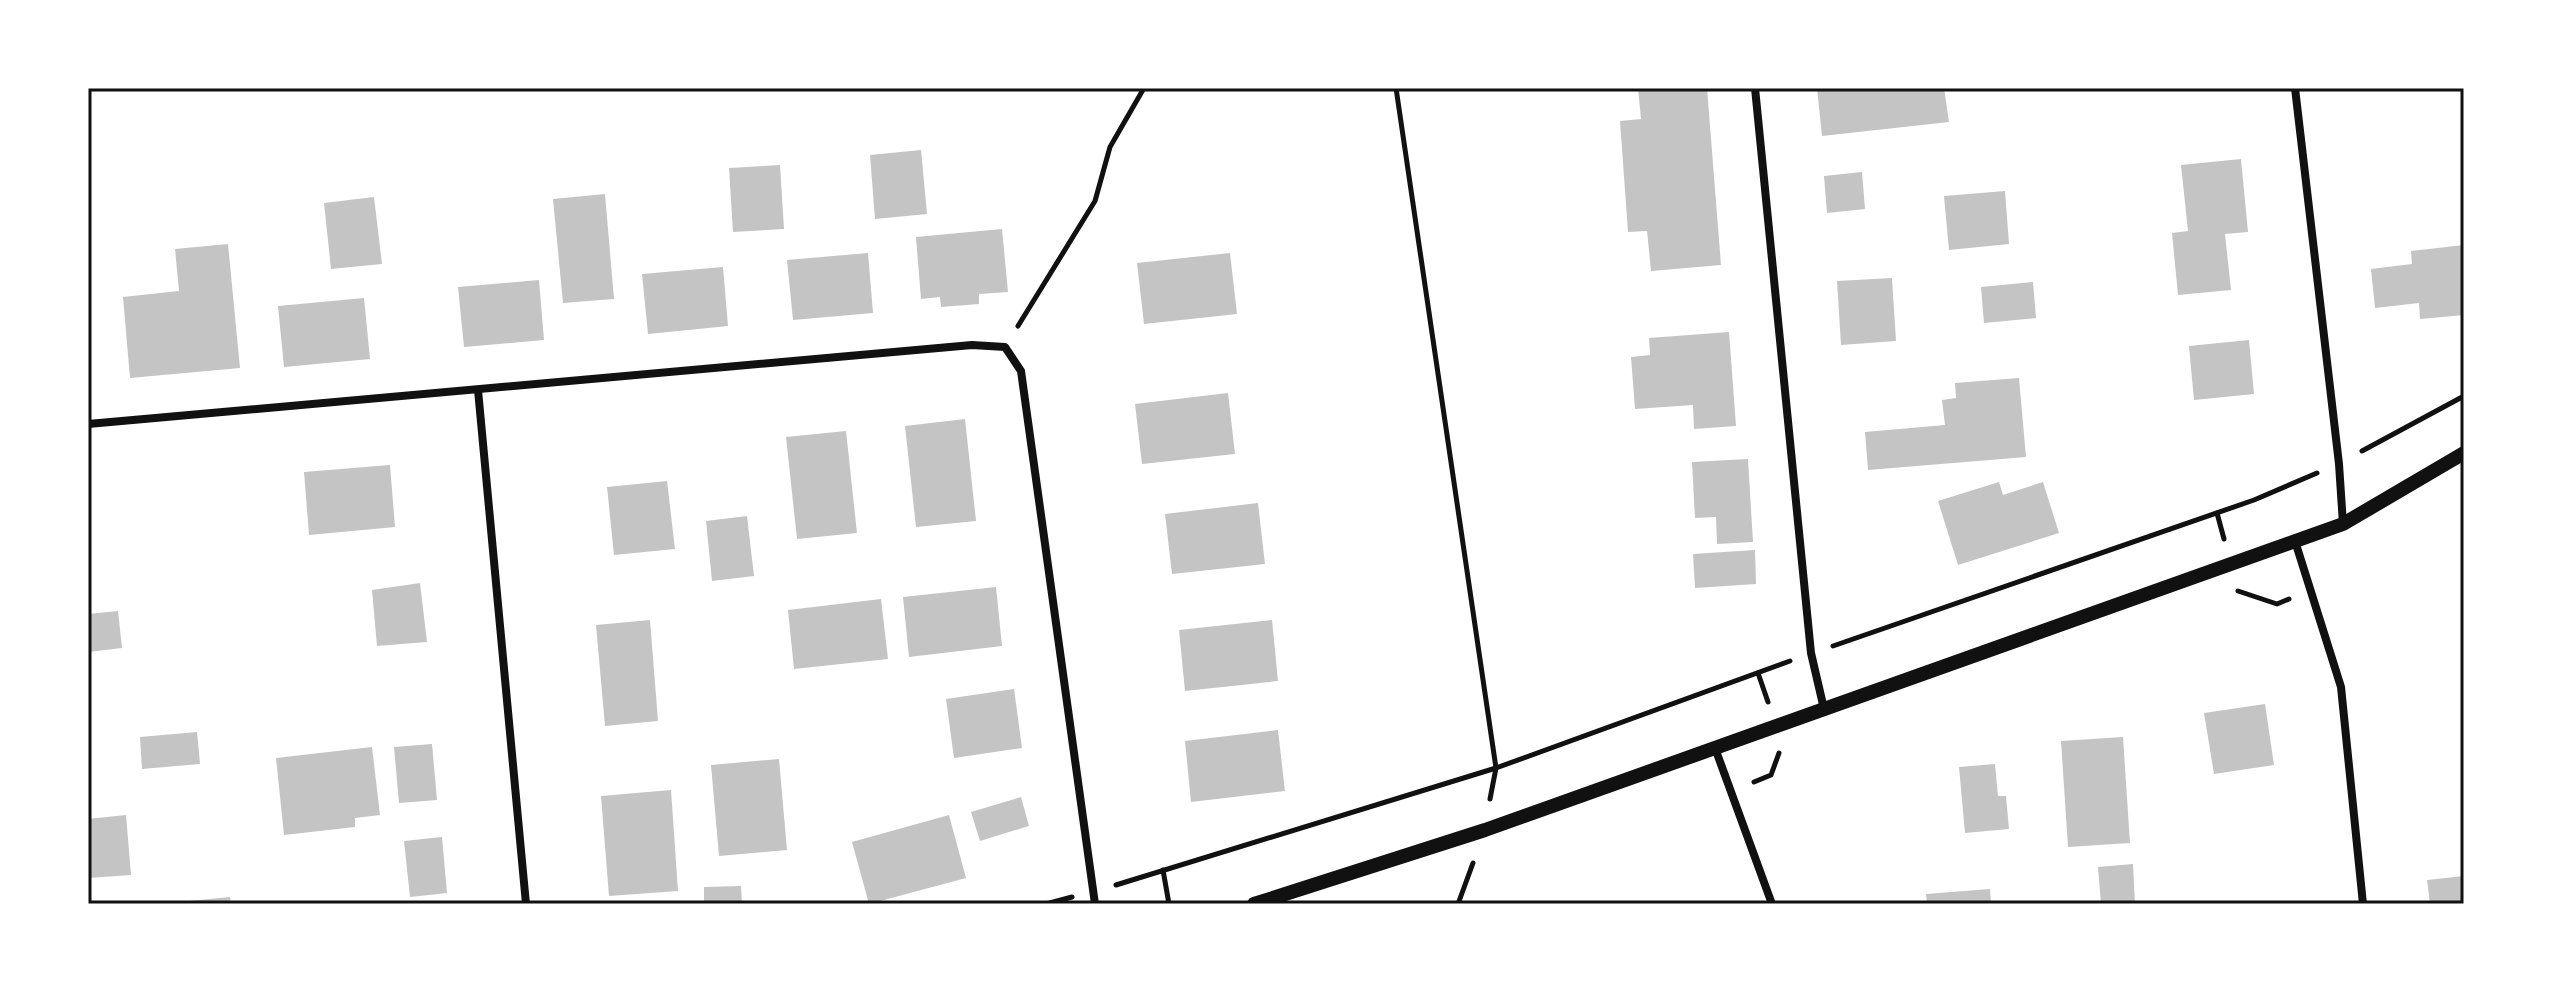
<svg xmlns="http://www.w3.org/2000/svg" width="2552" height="992" viewBox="0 0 2552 992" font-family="'Open Sans',sans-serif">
<rect width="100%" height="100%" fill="#fff"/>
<g fill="#c4c4c4">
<polygon points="1638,88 1707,88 1721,265 1651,271 1647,231 1628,232 1620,121 1641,119"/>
<polygon points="1817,88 1944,88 1949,122 1822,136"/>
<polygon points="921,150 927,214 875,219 870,155"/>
<polygon points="2241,159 2248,232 2225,234 2231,290 2178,295 2172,233 2188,231 2181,165"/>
<polygon points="780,165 784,229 733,232 729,168"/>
<polygon points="1862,172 1865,209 1827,213 1824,176"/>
<polygon points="2005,191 2009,244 1949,250 1944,196"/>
<polygon points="605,194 614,299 563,303 553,199"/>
<polygon points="374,197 382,264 331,269 324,203"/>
<polygon points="1002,229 1008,292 979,294 979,304 941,307 940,297 921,299 916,237"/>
<polygon points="228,244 240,368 130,378 123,297 179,291 175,249"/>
<polygon points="2464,245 2464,315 2420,319 2419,303 2375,308 2371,269 2412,264 2411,251"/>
<polygon points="868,253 873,313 793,320 787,260"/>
<polygon points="1230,253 1237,314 1144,324 1137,263"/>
<polygon points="723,267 728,326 648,334 642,274"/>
<polygon points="1892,278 1896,341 1841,345 1837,281"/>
<polygon points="539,280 544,340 464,347 458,287"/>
<polygon points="2033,282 2036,318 1984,323 1981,287"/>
<polygon points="364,298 370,359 284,367 278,306"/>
<polygon points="1729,332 1736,426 1694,429 1693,405 1635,409 1631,357 1650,355 1649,338"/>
<polygon points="2249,340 2254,394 2194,400 2189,346"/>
<polygon points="2019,378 2026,457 1868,470 1865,432 1945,425 1942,400 1956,398 1955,383"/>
<polygon points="1228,393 1235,454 1142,464 1135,404"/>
<polygon points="965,419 976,521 916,527 905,426"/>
<polygon points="846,431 857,533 797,539 786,437"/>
<polygon points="1748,459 1753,542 1717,544 1716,517 1695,518 1692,462"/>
<polygon points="390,465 395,527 309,535 304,472"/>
<polygon points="667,481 675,549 614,555 607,487"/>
<polygon points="1999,482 2003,495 2043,482 2059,533 1958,565 1938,501"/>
<polygon points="1258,503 1265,564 1172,574 1165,514"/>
<polygon points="747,516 754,576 712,581 706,521"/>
<polygon points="1755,550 1756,584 1695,588 1693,554"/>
<polygon points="420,583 427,642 377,646 372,590"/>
<polygon points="996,587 1002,646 909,657 903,597"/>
<polygon points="881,599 888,659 794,669 788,610"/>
<polygon points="118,611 122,648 88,652 88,614"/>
<polygon points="650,620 658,721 605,726 596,625"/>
<polygon points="1272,620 1278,681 1185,691 1179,630"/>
<polygon points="1014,689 1022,748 954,758 946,699"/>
<polygon points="2265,704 2274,765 2214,774 2204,713"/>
<polygon points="1278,730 1285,791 1191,802 1185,741"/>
<polygon points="197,732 200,764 142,769 140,737"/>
<polygon points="2123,737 2130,843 2068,847 2061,741"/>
<polygon points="432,744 437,800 399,803 394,747"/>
<polygon points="372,747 380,815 355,818 355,827 284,835 276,758"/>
<polygon points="779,759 787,850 719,856 711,765"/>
<polygon points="1995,764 1998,796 2006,796 2009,829 1965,833 1959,767"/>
<polygon points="671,790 678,891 609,896 601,796"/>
<polygon points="1021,797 1029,826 980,841 971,812"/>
<polygon points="126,815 131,875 88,878 88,819"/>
<polygon points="949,815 966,878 869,904 852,842"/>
<polygon points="442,837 447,893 410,897 404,841"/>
<polygon points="2133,864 2135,904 2101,904 2098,867"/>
<polygon points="2464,876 2464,904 2430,904 2427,880"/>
<polygon points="741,886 742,904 704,904 704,887"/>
<polygon points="1990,889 1991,904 1927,904 1926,894"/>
<polygon points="230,897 231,904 178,904 178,902"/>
</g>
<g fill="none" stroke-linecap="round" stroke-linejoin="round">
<g stroke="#111" stroke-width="5">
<polyline points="1396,88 1496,768 1490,799"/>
<polyline points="1018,326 1095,201 1110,147 1144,88"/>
<polyline points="2362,451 2464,396"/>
<polyline points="2217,513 2224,539"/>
<polyline points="2238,591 2277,604 2289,599"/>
<polyline points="1833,646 2254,500 2317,473"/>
<polyline points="1758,673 1768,702"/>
<polyline points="1754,782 1771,775 1779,753"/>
<polyline points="1163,870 1169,904"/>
<polyline points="1116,885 1496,768 1790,661"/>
<polyline points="1046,904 1072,897"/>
<polyline points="1458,904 1473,863"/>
</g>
<g stroke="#111" stroke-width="8">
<polyline points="1755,88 1811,653 1824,709"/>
<polyline points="2295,88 2339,464 2343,524"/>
<polyline points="478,390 526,904"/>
<polyline points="88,424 972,345 1005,347 1021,371 1095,904"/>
<polyline points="2295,541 2341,687 2363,904"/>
<polyline points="1715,748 1772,904"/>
</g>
<polyline stroke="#111" stroke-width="14" points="1254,904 1485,830 2343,524 2464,453"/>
</g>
<rect width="2552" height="992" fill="none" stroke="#ffffff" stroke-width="180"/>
<rect x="90" y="90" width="2372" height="812" fill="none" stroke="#111" stroke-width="3"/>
</svg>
